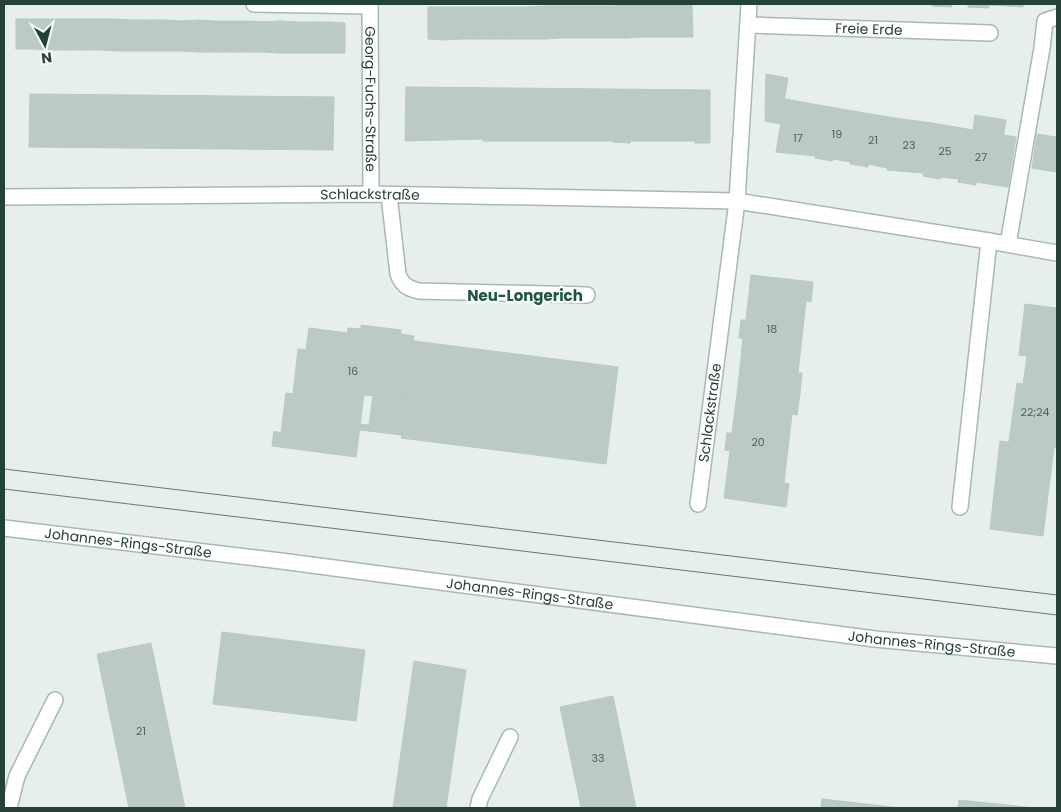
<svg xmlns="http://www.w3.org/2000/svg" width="1061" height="812" viewBox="0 0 1061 812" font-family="Poppins,sans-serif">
<rect width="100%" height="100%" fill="#e6efeb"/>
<g fill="#bbcac4" stroke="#b8c9c2">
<polygon points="932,4 951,4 952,7 932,6"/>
<polygon points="968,4 1007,4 1007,6 989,5 989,8 968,7"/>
<polygon points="1007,4 1023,4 1023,7 1007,6"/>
<polygon points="626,5 643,5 643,37 626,38"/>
<polygon points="626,5 626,38 610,38 610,6"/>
<rect x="643" y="5" width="17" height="32"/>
<rect x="660" y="5" width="16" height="32"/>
<polygon points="676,5 692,5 693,37 676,37"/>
<polygon points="544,6 560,6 560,38 544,39"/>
<polygon points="544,6 544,39 527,39 527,7"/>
<rect x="560" y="6" width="17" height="32"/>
<rect x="577" y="6" width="16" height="32"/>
<rect x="593" y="6" width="17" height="32"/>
<polygon points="428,7 445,7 445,40 428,39"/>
<polygon points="445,7 461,7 461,39 445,40"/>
<rect x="461" y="7" width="17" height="32"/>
<rect x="478" y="7" width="16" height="32"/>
<rect x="494" y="7" width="17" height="32"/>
<rect x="511" y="7" width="16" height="32"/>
<rect x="16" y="19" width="17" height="30"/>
<polygon points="33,19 50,19 49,50 33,49"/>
<polygon points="50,19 68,19 68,50 49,50"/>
<rect x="68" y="19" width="16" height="31"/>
<polygon points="84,19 101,19 100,50 84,50"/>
<polygon points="101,19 117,19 116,51 100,50"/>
<polygon points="117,19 133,20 133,51 116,51"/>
<rect x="133" y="20" width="16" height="31"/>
<polygon points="149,20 166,20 165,51 149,51"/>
<polygon points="166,20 182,21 182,51 165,51"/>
<polygon points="199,20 215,21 214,52 198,52"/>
<polygon points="199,20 198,52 182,51 182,21"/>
<polygon points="215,21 231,21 230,52 214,52"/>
<polygon points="231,21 247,21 247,52 230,52"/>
<polygon points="247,21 264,22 264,52 247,52"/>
<polygon points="280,21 296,22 296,53 280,53"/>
<polygon points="280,21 280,53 264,52 264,22"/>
<rect x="296" y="22" width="19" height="31"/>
<rect x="315" y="22" width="15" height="31"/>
<polygon points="330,22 345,23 345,53 330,53"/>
<polygon points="766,74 788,78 780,124 765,121"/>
<polygon points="406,87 710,90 710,143 695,143 695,141 630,141 630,143 613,142 613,141 483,141 483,139 405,141"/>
<polygon points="30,94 334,97 333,150 29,147"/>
<polygon points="785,99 824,106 816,156 776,152"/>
<polygon points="824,106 859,112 851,162 833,159 832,161 815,158"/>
<polygon points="859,112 895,118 887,168 868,164 868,167 850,164"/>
<polygon points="975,115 1006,120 995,185 976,182 976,185 958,182 967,129 973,130"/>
<polygon points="895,118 932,123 923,173 887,170"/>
<polygon points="932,123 967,129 959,179 941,177 940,179 923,176"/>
<polygon points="1037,134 1049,136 1044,170 1032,168"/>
<polygon points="1004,135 1016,137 1008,187 995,185"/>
<polygon points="1049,136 1057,137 1057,172 1044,170"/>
<polygon points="751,275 813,282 811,302 806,301 798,373 802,373 800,394 738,386 743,338 739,338 741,320 746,320"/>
<polygon points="1025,304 1057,308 1057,448 1054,447 1043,536 990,529 1000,441 1009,442 1017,383 1023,384 1027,356 1019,355"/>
<polygon points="361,325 401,330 401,334 414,336 406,398 364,395 356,457 272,446 274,431 281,433 286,393 293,394 298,349 306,350 309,328 347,333 348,328 361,329"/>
<polygon points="414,341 618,367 606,464 401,438 402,435 360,430 360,424 369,425 373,395 406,398"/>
<polygon points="738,386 800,394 797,415 792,414 784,483 789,484 786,507 724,498 730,451 725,450 727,433 732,433"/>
<polygon points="222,632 365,650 356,721 213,704"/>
<polygon points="151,643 185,808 129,808 97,654"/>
<polygon points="414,661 466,670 446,808 393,808"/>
<polygon points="613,696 636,808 581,808 560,707"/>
<polygon points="822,799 901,808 821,808"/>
<polygon points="959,800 1035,808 958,808"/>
</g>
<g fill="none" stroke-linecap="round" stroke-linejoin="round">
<defs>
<g id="minor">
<polyline points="254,4 370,6"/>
<path id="s1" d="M 370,4 L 371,194"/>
<path id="s2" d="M 748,25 L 990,33"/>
<path d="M 389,195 L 398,274 C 402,285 407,288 419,291 L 587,295"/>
<path id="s3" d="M 4,197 L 371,194 L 737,201 L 989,241 L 1057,253"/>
<polyline points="1008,244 1042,48 1045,21 1057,17"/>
<path id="s4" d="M 698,504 L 737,201 L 749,4"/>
<polyline points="960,507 989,241"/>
<path id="s5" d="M 4,528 L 281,561 L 875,639 L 1057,656"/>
<polyline points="9,808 17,776 55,700"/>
<polyline points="478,808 480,799 510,737"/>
</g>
</defs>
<use href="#minor" stroke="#a8b8b2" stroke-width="18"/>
<use href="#minor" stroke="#fff" stroke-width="15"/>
<g stroke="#5f7d75" stroke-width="1">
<polyline points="4,469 1057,595"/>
<polyline points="4,489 1057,615"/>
</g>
</g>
<g text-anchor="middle" stroke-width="4.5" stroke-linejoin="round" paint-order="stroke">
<g font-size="11" fill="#4a645c">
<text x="837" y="138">19</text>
<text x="798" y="142">17</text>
<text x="873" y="144">21</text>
<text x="909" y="149">23</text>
<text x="945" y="155">25</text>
<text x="981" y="161">27</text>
<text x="772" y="333">18</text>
<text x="353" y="375">16</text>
<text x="1035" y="416">22;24</text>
<text x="758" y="446">20</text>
<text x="141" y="735">21</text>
<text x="598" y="762">33</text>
</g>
<g font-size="14" fill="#24423a" stroke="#f7fbf9">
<text dy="5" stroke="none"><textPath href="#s2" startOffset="121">Freie Erde</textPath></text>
<text dy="5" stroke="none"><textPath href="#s1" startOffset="95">Georg-Fuchs-Straße</textPath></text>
<text dy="5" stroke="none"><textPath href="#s3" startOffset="366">Schlackstraße</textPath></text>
<text dy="5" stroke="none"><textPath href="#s4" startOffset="92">Schlackstraße</textPath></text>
<text dy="5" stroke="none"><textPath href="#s5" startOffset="125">Johannes-Rings-Straße</textPath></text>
<text dy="5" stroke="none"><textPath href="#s5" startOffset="530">Johannes-Rings-Straße</textPath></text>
<text dy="5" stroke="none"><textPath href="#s5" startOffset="935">Johannes-Rings-Straße</textPath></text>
</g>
<g font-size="15" font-weight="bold" fill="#1f5548" stroke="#f7fbf9">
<text x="525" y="301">Neu-Longerich</text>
</g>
</g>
<rect width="1061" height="812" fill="none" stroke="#24423a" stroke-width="10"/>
<g transform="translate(45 45) rotate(173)" stroke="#f7fbf9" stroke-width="4" paint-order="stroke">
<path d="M0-4L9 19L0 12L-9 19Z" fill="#24423a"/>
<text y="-8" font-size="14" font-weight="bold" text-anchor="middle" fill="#24423a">N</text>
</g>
</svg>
